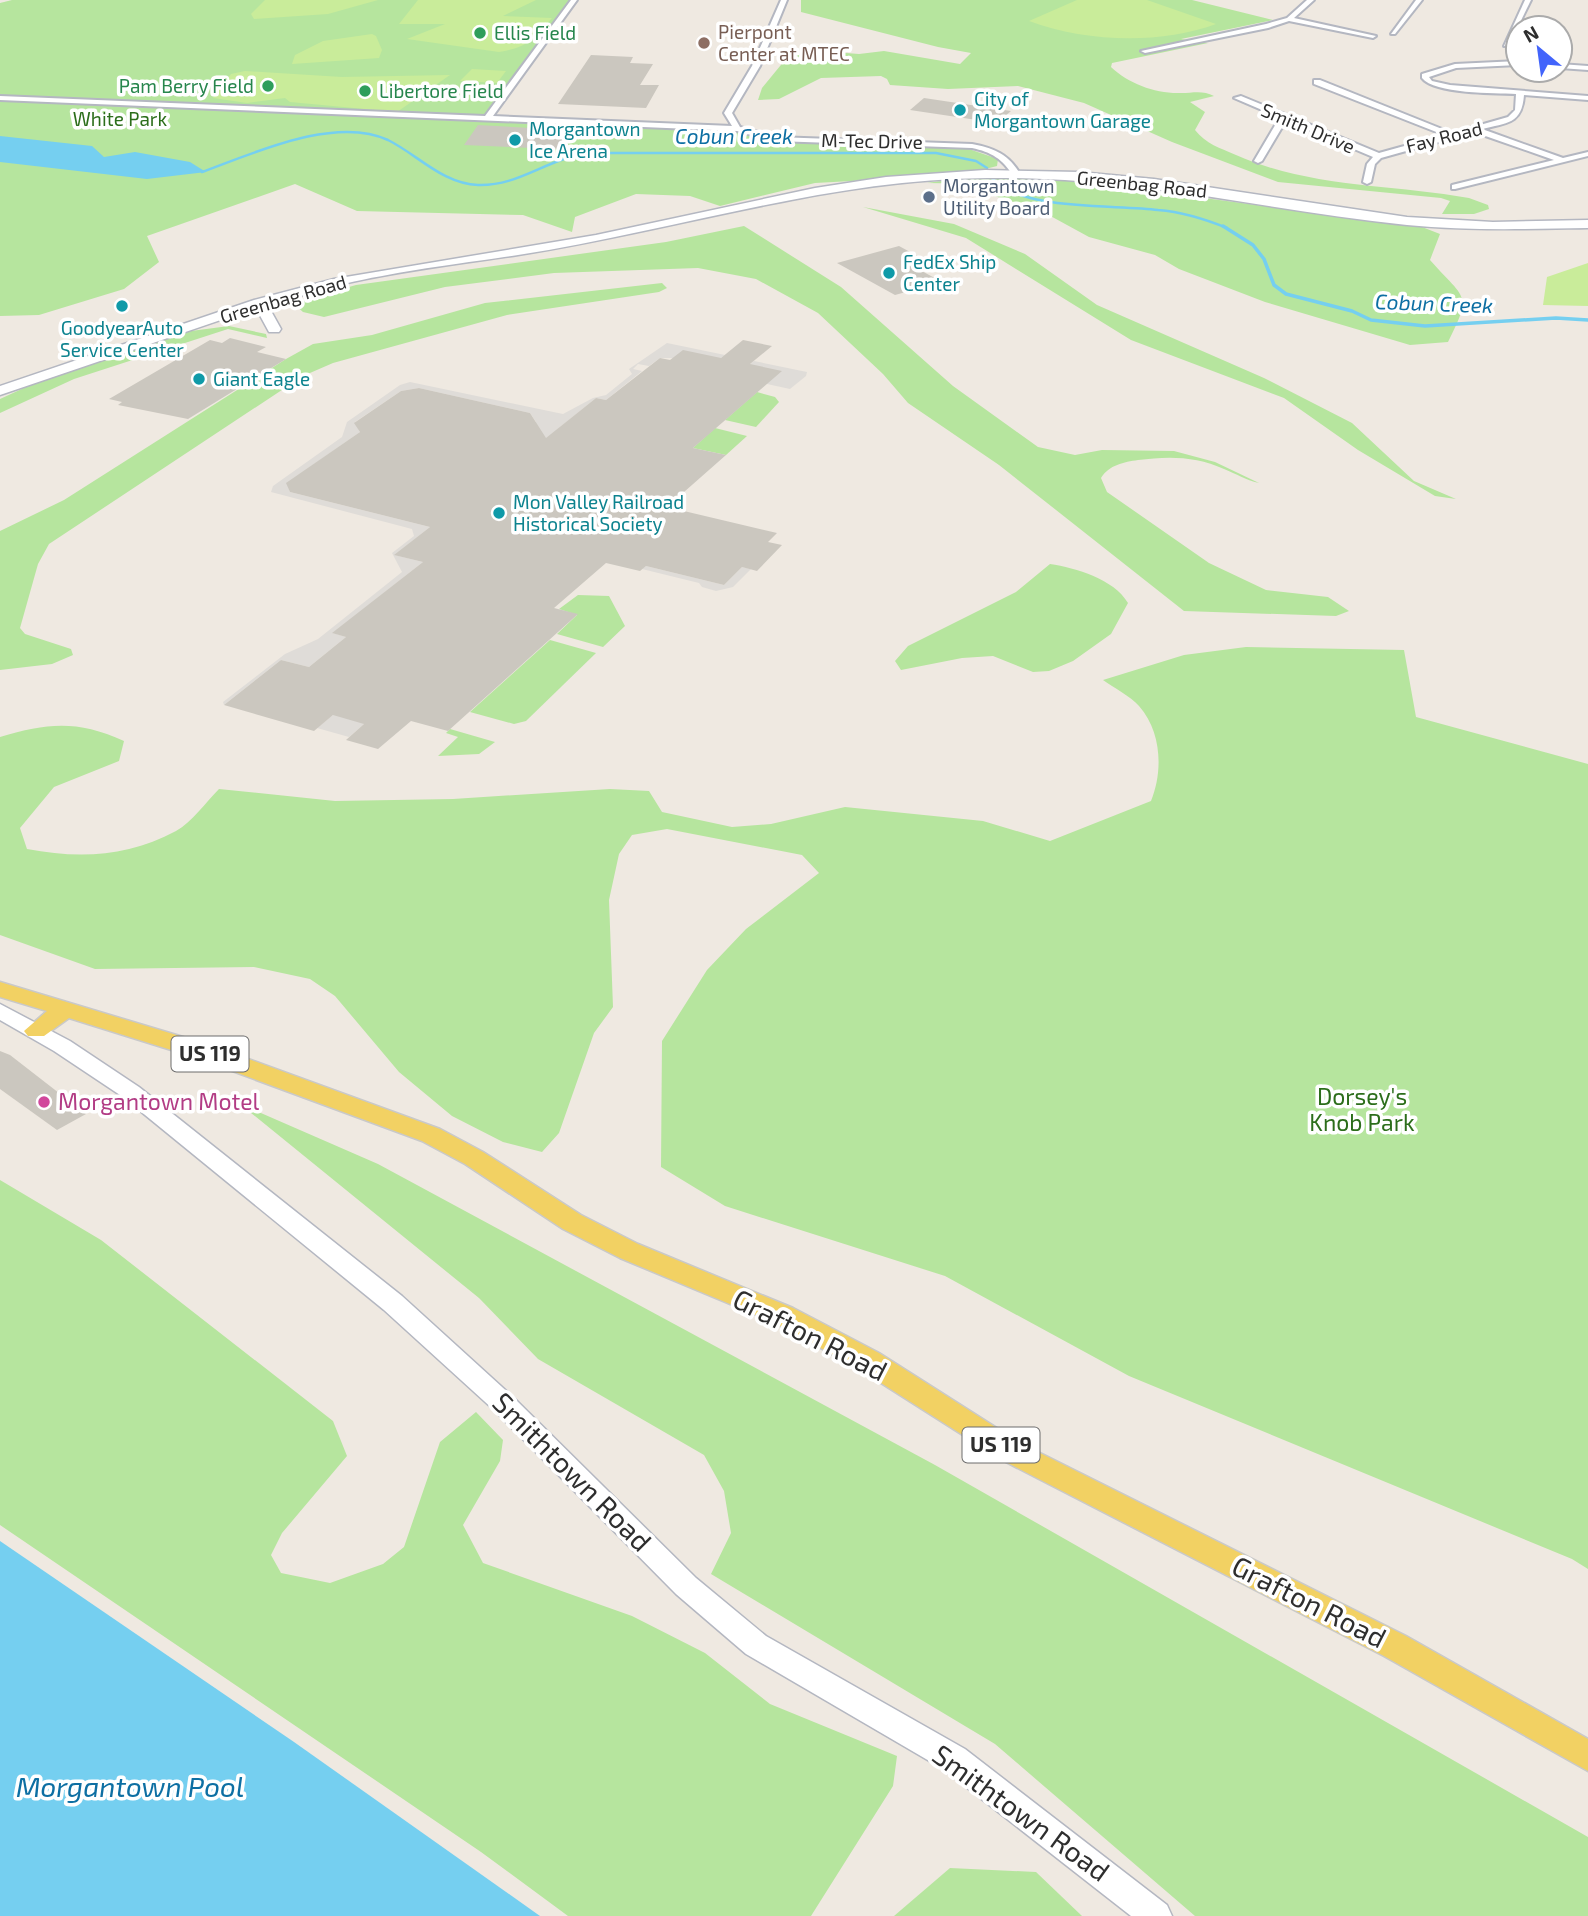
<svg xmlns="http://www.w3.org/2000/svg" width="1588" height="1916" viewBox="0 0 1588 1916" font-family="'Exo 2',sans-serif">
<rect width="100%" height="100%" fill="#efe9e1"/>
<g fill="#b6e59e">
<polygon points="12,0 574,0 488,119 737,129 776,139 963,147 998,159 997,166 962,175 815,183 720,206 690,196 636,194 575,217 572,232 523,215 357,211 295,184 147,236 159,262 124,289 39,315 0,316 0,3"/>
<path d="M 801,0 L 1192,0 L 1273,20 L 1181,39 L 1208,43 L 1112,63 L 1111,67 C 1129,84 1156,94 1181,93 C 1193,93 1203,90 1214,96 L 1190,102 L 1205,112 L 1195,130 C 1206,144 1220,148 1236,155 C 1311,188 1390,184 1469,198 L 1488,205 L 1489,209 L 1474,214 L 1442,214 L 1450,201 L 1441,198 L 1278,182 L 1172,142 L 1084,103 L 1018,86 L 948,89 L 890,85 L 887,79 L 881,76 L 821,78 L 779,99 L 758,100 L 762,88 L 794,49 L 859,54 L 884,51 L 960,64 L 971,53 L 938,47 L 801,12 Z"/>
<path d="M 1045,177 L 1422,227 L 1440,234 L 1430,260 C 1465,300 1473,292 1448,342 L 1410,345 L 1265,302 L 1179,269 L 1155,255 L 1089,237 L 1045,213 L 986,193 L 982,184 L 927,183 L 955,179 Z"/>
<polygon points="863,207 954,224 1025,254 1097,305 1264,378 1352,423 1414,481 1456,499 1435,496 1358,450 1284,398 1131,340 966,238"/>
<path d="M 744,226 L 841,287 L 953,386 L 1038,447 L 1075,455 L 1102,450 L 1174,451 L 1215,462 L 1259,483 C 1245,480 1237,474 1224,469 C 1196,456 1168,456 1138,460 C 1124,462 1109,465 1101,478 L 1107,492 L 1209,563 L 1266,590 L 1328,597 L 1349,611 L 1336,616 L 1184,611 L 999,465 L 908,403 L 883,374 L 818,313 L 756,279 L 698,268 L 554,273 L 445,287 L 324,317 L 303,312 L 293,303 L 356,285 L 666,242 Z"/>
<polygon points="662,283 667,288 659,292 507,315 333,363 303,376 49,544 38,564 20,628 25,634 71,649 73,655 52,664 0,670 0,531 64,500 286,359 313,344 372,335 485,303"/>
<polygon points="229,326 266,334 267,338 228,329 74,379 0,413 0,399 37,382 191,331"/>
<polygon points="757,392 775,397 779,402 756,427 725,420"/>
<polygon points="715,428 747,436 726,455 693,448"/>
<path d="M 1050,564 C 1076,568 1114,579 1128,603 L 1111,634 L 1073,661 L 1049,671 L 1033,672 L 993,656 L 962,658 L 901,670 L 895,661 L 908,646 L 1016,592 Z"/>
<polygon points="578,595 609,596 625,626 603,647 557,634 577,615 559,609"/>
<polygon points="550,640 596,653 526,721 514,724 470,712"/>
<path d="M 1246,647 L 1404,650 L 1416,717 L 1588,764 L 1588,1569 L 1572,1559 L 1129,1376 L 945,1276 L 725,1206 L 661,1167 L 662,1041 L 707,970 L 746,929 L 819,873 L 802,855 L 667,829 L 632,835 L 619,854 L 609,900 L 613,1007 L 594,1033 L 559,1133 L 542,1152 L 503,1142 L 452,1116 L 399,1072 L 335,996 L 310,979 L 254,967 L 95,969 L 0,935 L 0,737 C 48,723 77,720 124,741 L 119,761 L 54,787 L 20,828 L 27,849 C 79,859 128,857 176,831 C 192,822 206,802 219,789 L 335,801 L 453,799 L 610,789 L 649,791 L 662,812 L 732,827 L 771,824 L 845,807 L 983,821 L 1050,841 L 1151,801 C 1163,772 1162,732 1139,706 C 1130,696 1114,688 1103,680 L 1184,655 Z"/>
<polygon points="450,729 495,742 479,754 438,756 458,737 446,733"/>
<polygon points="240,1104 378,1164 935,1465 1588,1837 1588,1916 1195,1916 995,1744 711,1574 731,1533 724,1491 704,1455 538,1359 479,1298"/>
<polygon points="0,1180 101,1240 333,1421 347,1456 282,1533 271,1555 281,1573 330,1583 383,1564 404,1547 440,1442 476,1412 503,1440 500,1461 463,1525 483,1563 632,1616 705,1653 770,1704 897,1756 893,1786 811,1916 568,1916 481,1852 0,1525"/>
<polygon points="950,1868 1036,1872 1082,1916 894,1916"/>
</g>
<g fill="#c9ec9a">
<polygon points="265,0 378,0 328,14 254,19 251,14"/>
<path d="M 418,0 L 536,0 L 503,16 L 552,18 C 533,39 529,47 499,52 L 407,39 L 445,24 L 399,24 Z"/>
<path d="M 1077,0 L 1147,0 L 1216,24 C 1159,45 1086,42 1029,21 Z"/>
<polygon points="372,34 376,36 382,50 379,58 292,64 295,55 323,41"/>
<polygon points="472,69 506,71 497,83 460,81"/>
<polygon points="245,71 342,77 450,75 397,112 290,102 285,98 247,103 213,98 231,74"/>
<polygon points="1588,263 1588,306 1543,305 1547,277"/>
</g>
<g fill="#dfdcd8">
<polygon points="667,343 725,355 721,358 660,358 649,366 638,364 633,369 642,371 606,400 596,398 560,427 555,444 527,428 536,422 530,413 419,388 401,391 355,422 360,432 287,483 290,492 430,527 395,555 423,562 333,633 346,637 309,667 281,660 224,705 223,702 285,654 318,639 402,572 392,553 414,536 412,529 271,492 273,486 342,437 347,422 400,385 410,382 563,414 593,398 606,395 632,374 629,369"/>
<polygon points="754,361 807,372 806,376 790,389 767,384 750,364"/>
<polygon points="646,566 724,585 742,567 751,569 733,587 716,591 702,587 699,583 642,569"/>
<polygon points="348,703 364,724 349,737 317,728"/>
</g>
<g fill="#75cff0">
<polygon points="0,136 92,146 104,157 135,152 190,162 206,172 147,179 0,162"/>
<polygon points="0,1541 294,1742 540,1916 0,1916"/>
</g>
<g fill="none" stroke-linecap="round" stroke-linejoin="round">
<g stroke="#75cff0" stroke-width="2.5">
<path d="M 202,172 C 252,154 335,115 388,140 C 418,155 443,184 478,185 C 511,186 534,169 564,159 C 576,156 589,155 601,153 L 936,153 L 976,161 L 987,168"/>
<path d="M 991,177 C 1021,212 1114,204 1158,210 C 1182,212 1205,219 1227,228"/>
</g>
<polyline stroke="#75cff0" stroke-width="3.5" points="1223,226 1253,245 1264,259 1274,285 1286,294 1352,311 1371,320 1425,326 1556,318 1588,320"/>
</g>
<g fill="#cbc7bf">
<polygon points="591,55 633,57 630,63 653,64 640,85 659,85 646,108 558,104"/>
<polygon points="924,98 1011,111 997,123 910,110"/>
<polygon points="478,125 531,128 528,133 566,135 557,149 464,145"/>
<polygon points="899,246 923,259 907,263 942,282 895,295 837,263"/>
<polygon points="230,338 266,347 257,352 286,359 188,419 118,405 122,402 109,399 210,340 222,343"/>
<polygon points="743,340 772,346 750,364 782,371 693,448 726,455 667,507 777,533 768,542 782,545 757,571 742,567 724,585 646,566 640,571 606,563 554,608 578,614 448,731 411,721 378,749 346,740 364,724 333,715 314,731 224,705 281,660 309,667 346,637 332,633 423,562 394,555 430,527 290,492 286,483 360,432 354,423 401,391 419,388 530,413 546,438 596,398 606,400 660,358 670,360 683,350 721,358"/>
<polygon points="0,1051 10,1055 86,1114 57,1130 0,1089"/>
</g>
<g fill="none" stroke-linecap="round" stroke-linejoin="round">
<defs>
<g id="street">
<path d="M 571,0 L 577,0 L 493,116 L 732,126 L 724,113 L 752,66 L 781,0 L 787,0 L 760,66 L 732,113 L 740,127 L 776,137 L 972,144 C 993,148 1009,154 1020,174 L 1013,176 C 1003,159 991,152 972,148 L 776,141 L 737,131 L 0,100 L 0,96 L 485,116 Z"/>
<polygon points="1307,0 1314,0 1294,18 1376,36 1373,38 1289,21 1268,28 1145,53 1141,51 1266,24 1287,18"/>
<polygon points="1416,0 1422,0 1395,34 1391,34"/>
<polygon points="1525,0 1531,0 1509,45 1504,46"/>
<path d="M 1518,61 L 1518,65 L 1456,68 L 1429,77 L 1432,81 L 1450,85 L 1588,96 L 1588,100 L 1524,95 C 1522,124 1507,123 1482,129 L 1563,158 L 1588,152 L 1588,156 L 1455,189 L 1452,189 L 1452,185 L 1554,160 L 1474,132 L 1381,158 L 1375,164 L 1371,182 L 1367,184 L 1363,182 L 1367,164 L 1373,157 L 1290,122 L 1284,124 L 1262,161 L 1258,163 L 1254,161 L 1277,122 L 1283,119 L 1234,98 L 1241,96 L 1379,153 L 1444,135 L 1314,84 L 1314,80 L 1320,80 L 1452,133 L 1508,117 L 1515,110 L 1516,94 C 1495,93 1434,94 1422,78 L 1422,74 L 1455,64 Z"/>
<polygon points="1560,64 1588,66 1588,70 1560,68"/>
</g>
<g id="secondary">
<path d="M 985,170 L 1079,172 L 1154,179 L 1407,217 L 1493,222 L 1588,220 L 1588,228 C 1528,229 1467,231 1407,225 C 1265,210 1132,176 987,178 C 828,179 674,231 518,255 C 466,263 306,281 271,311 L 281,329 L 279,332 L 269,332 L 257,310 L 259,307 L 0,395 L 0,386 L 254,300 L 334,279 L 596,235 L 815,188 L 886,177 Z"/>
<polygon points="0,1004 70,1041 139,1087 402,1296 513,1397 696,1578 766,1636 965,1749 1167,1905 1172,1916 1131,1916 943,1769 746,1654 676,1594 495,1411 384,1310 123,1097 54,1051 0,1020"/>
</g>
<polygon id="primary" points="0,982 213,1046 440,1129 483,1152 581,1215 638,1244 793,1308 879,1353 1022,1444 1406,1636 1588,1739 1588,1771 1384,1656 1002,1460 859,1369 773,1322 620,1258 563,1229 465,1164 422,1141 197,1058 69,1018 44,1036 28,1036 24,1031 47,1011 0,997"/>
</defs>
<use href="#street" stroke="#b4b7c1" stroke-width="4"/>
<use href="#secondary" stroke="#b4b7c1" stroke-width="3"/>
<use href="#primary" stroke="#c9c9c9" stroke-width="3"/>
<use href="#street" fill="#fff" fill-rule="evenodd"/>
<use href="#secondary" fill="#fff" fill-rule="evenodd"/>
<use href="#primary" fill="#f2d163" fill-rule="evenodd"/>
</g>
<g fill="#2e9e5b" stroke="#fff" stroke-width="2.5">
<circle cx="480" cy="33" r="7"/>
<circle cx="268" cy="86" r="7"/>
<circle cx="365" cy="91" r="7"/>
</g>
<circle fill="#8d6e63" stroke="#fff" stroke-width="2.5" cx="704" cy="43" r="7"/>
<g fill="#0f9aa8" stroke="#fff" stroke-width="2.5">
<circle cx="960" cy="110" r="7"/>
<circle cx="515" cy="140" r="7"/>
<circle cx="889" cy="273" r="7"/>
<circle cx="122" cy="306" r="7"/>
<circle cx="199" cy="379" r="7"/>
<circle cx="499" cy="513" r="7"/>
</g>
<circle fill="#5c6f8a" stroke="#fff" stroke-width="2.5" cx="929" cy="197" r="7"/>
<circle fill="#d1479c" stroke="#fff" stroke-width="2.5" cx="44" cy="1102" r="7"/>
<g text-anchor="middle" stroke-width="7" stroke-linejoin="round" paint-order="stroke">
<g font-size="19" fill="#785e54" stroke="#fff" text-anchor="start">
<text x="718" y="39">Pierpont<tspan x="718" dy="22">Center at MTEC</tspan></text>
</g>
<g font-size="19" fill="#27864d" stroke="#fff" text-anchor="start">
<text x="494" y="40">Ellis Field</text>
<text x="254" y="93" text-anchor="end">Pam Berry Field</text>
<text x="379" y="98">Libertore Field</text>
</g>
<g font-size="19" fill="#0d838f" stroke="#fff" text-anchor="start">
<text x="974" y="106">City of<tspan x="974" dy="22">Morgantown Garage</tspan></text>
<text x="529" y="136">Morgantown<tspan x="529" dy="22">Ice Arena</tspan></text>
<text x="903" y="269">FedEx Ship<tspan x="903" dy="22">Center</tspan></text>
<text x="122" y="335" text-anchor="middle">GoodyearAuto<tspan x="122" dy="22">Service Center</tspan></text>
<text x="213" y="386">Giant Eagle</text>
<text x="513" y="509">Mon Valley Railroad<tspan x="513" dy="22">Historical Society</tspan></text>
</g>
<g font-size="19" fill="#2c6e1b" stroke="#fff">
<text x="120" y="126">White Park</text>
</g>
<g font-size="19" fill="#2e2e2e" stroke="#fff">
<text transform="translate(1308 128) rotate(23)" y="7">Smith Drive</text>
<text transform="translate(1444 137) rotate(-14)" y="7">Fay Road</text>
<text transform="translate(872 141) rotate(1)" y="7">M-Tec Drive</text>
<text transform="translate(1142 184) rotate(6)" y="7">Greenbag Road</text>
<text transform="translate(283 299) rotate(-16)" y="7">Greenbag Road</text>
</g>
<g font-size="19" fill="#4e5e75" stroke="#fff" text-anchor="start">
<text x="943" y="193">Morgantown<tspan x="943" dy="22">Utility Board</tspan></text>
</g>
<g font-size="21" font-style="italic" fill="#0d6fa3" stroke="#fff">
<text x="734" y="144">Cobun Creek</text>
<text transform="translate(1434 304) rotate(2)" y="7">Cobun Creek</text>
</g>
<g fill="#fff" stroke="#6d6d6d" stroke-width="2">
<rect x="171.5" y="1036.5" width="77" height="35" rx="5"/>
<rect x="962.5" y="1427.5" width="77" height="35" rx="5"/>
</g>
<g font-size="21" font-weight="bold" fill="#2e2e2e">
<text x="210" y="1061">US 119</text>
<text x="1001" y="1452">US 119</text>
</g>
<g font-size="23" fill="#2c6e1b" stroke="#fff">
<text x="1362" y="1105">Dorsey's<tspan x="1362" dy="26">Knob Park</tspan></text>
</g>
<g font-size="23" fill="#b23c85" stroke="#fff" text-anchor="start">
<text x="58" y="1110">Morgantown Motel</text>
</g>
<g font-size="28" fill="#2e2e2e" stroke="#fff">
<text transform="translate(810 1335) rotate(27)" y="10">Grafton Road</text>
<text transform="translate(572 1472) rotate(45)" y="10">Smithtown Road</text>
<text transform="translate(1309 1602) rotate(27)" y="10">Grafton Road</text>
<text transform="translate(1021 1813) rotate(36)" y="10">Smithtown Road</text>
</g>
<g font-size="28" font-style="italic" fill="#0d6fa3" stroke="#fff">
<text x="130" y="1797">Morgantown Pool</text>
</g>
</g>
<g transform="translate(1539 49) rotate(331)"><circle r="33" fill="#ffffff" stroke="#ababab" stroke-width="2"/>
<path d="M0-5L12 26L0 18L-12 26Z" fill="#4264fb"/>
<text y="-10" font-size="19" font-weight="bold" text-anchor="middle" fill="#2e2e2e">N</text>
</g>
</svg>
